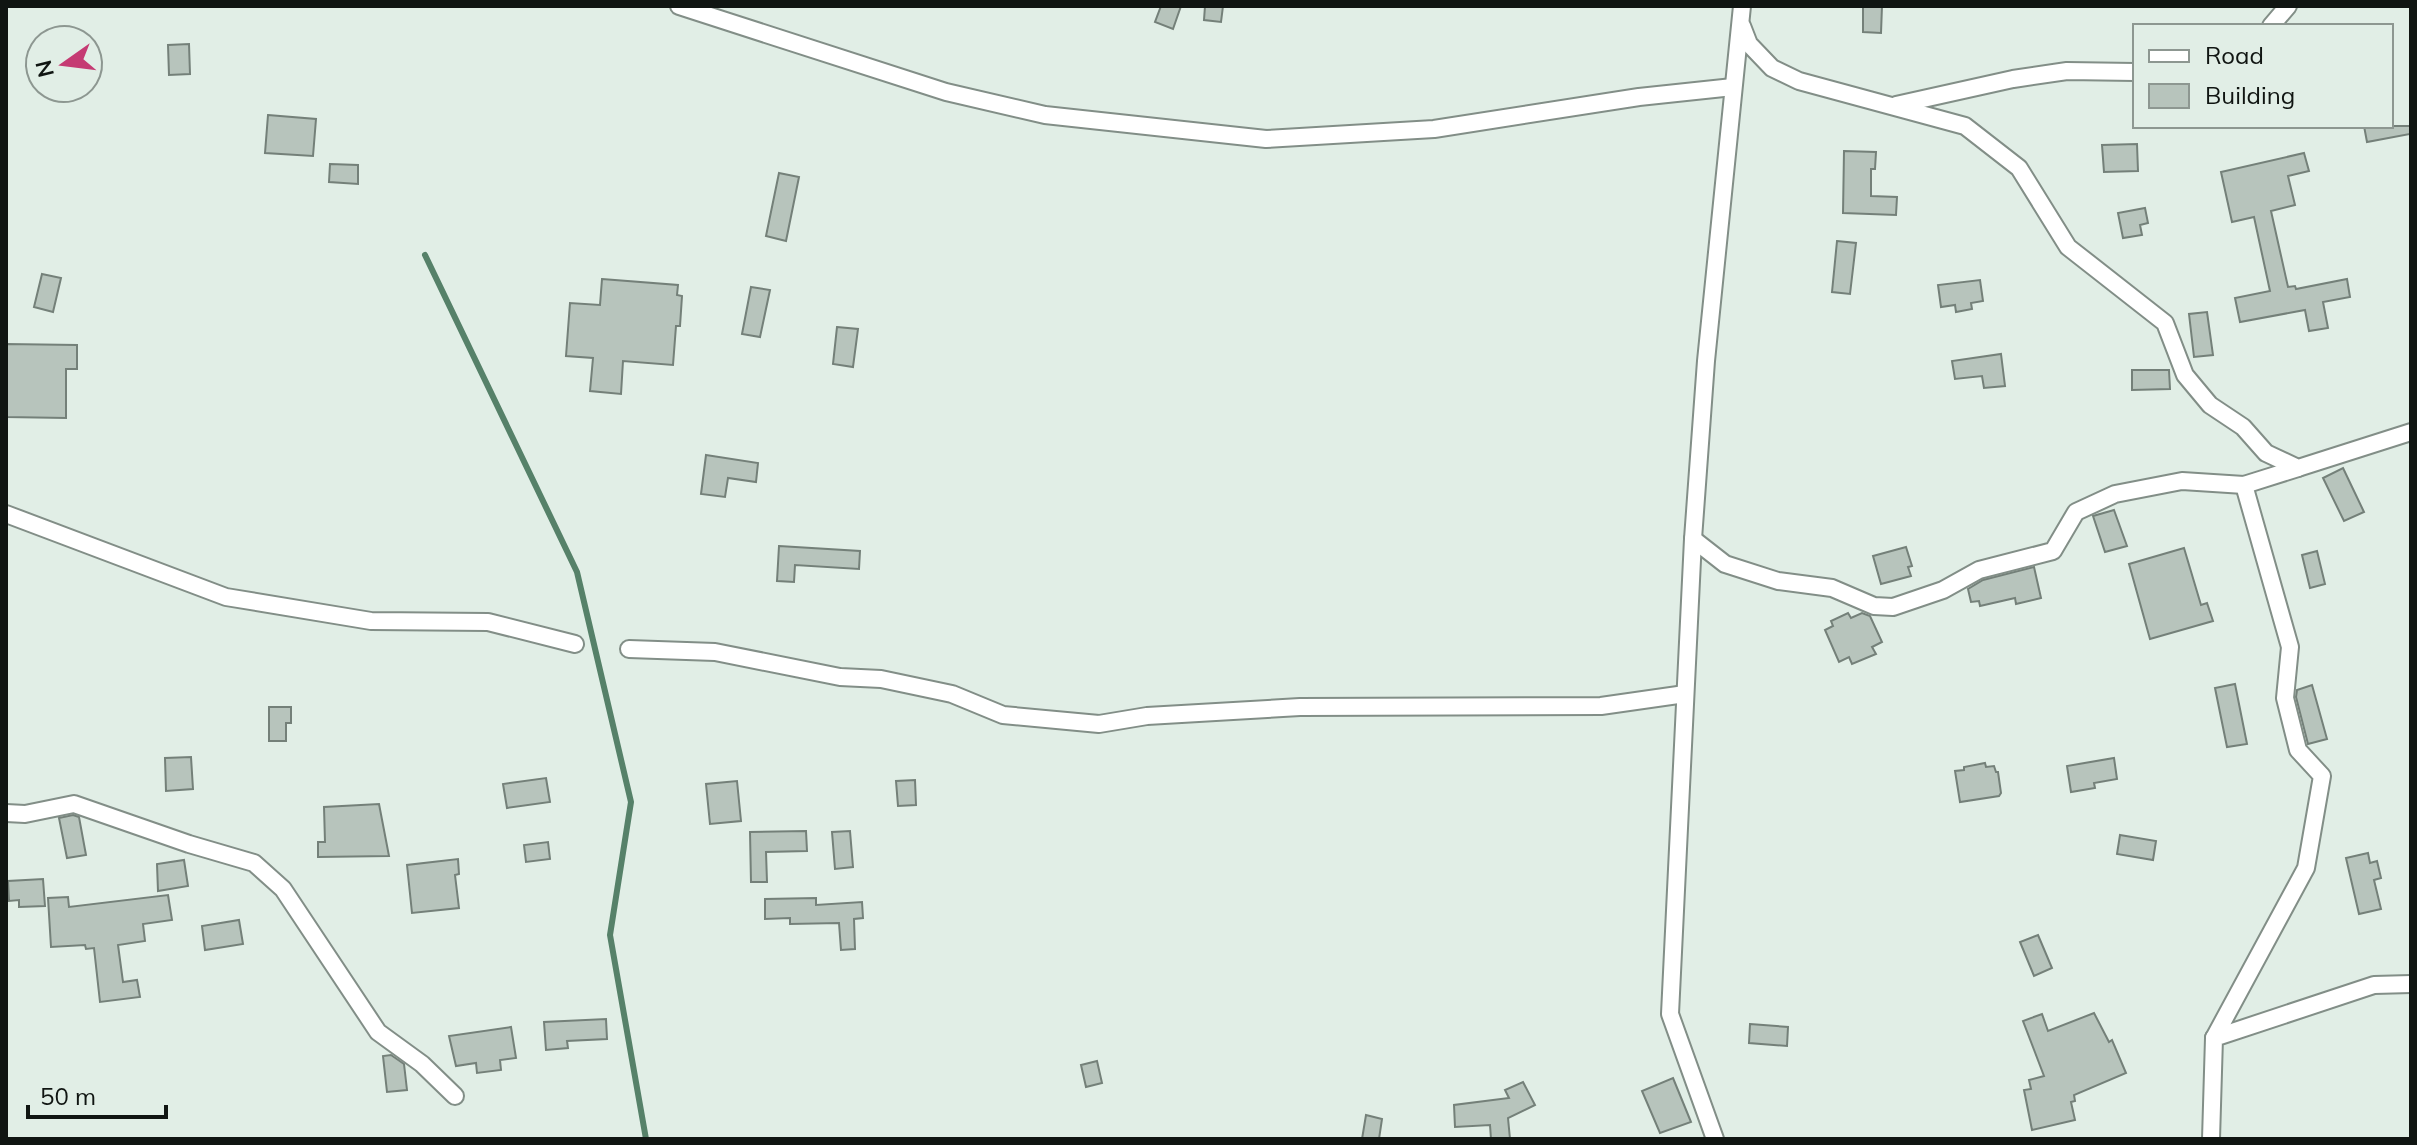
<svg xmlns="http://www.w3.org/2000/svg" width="2417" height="1145" viewBox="0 0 2417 1145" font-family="Mulish,sans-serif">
<rect width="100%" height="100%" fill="#e1eee6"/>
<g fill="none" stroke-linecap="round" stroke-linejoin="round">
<polyline stroke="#568169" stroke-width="6" points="425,255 577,572 631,802 610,935 646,1139"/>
</g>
<g fill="#b7c4bc" stroke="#748079" stroke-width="2">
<polygon points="1161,6 1181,6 1173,29 1155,22"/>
<polygon points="1205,6 1223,6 1221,22 1204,20"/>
<polygon points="1863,6 1882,6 1881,33 1863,32"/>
<polygon points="189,44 190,74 169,75 168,45"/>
<polygon points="268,115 316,119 313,156 265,153"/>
<polygon points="2364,126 2410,126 2410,134 2367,142"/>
<polygon points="2137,144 2138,171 2104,172 2102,145"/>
<polygon points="1844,151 1876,152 1875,169 1871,169 1871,196 1897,197 1896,215 1843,213"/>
<polygon points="2304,153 2309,171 2288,176 2295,205 2271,211 2288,287 2295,286 2296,289 2347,279 2350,297 2323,302 2328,328 2309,331 2305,310 2240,322 2235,298 2270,291 2254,217 2232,222 2221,172"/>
<polygon points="330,164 358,165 358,184 329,182"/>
<polygon points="779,173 799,177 786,241 766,236"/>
<polygon points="2145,208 2148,223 2140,225 2142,235 2123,238 2118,213"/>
<polygon points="1837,241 1856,243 1850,294 1832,292"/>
<polygon points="42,274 61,278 53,312 34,307"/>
<polygon points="602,279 678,285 677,295 682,296 680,326 676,326 673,365 623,361 621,394 590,391 593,358 566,356 570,303 600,305"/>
<polygon points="1980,280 1983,301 1971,303 1972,309 1956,312 1955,305 1941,307 1938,285"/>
<polygon points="751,287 770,290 760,337 742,334"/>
<polygon points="2207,312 2213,355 2194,357 2189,314"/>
<polygon points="837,327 858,329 853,367 833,364"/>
<polygon points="6,344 77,345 77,369 66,369 66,418 6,417"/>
<polygon points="2001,354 2005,386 1984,388 1982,376 1955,379 1952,361"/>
<polygon points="2132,370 2169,370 2170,389 2132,390"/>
<polygon points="706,455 758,463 756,482 728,478 725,497 701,494"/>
<polygon points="2343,468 2364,512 2344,521 2323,478"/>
<polygon points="2114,510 2127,546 2105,552 2093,516"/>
<polygon points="779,546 860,551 859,569 795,565 794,582 777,581"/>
<polygon points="1906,547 1912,566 1908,567 1911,576 1881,584 1873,556"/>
<polygon points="2184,548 2201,605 2207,603 2213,621 2150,639 2129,564"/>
<polygon points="2317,551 2325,584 2310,588 2302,555"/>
<polygon points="2034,567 2041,598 2016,604 2015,598 1980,606 1979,601 1971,602 1968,589 1983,580"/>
<polygon points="1848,613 1851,618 1862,613 1870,616 1882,642 1872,647 1876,654 1852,664 1849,657 1839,662 1825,630 1833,626 1831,621"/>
<polygon points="2235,684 2247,744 2227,747 2215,688"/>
<polygon points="2312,685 2327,739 2308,744 2296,697 2297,690"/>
<polygon points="269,707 291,707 291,723 286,723 286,741 269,741"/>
<polygon points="191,757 193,789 166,791 165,758"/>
<polygon points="2114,758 2117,779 2094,783 2095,788 2071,792 2067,766"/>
<polygon points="1985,763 1986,767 1994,766 1996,772 1998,772 2001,793 1999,796 1960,802 1955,771 1964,770 1964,767"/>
<polygon points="546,778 550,802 507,808 503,784"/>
<polygon points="915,780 916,805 898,806 896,781"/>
<polygon points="737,781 741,821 710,824 706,784"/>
<polygon points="379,804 389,856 318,857 318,842 325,842 324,807"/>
<polygon points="73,815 79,817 86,855 67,858 59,818"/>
<polygon points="806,831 807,851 766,852 767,882 751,882 750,832"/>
<polygon points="850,831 853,867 835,869 832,832"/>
<polygon points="2120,835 2156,841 2153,860 2117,854"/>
<polygon points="548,842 550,859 526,862 524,845"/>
<polygon points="2368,853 2370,863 2377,861 2381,878 2374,880 2381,909 2359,914 2346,858"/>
<polygon points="458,859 459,874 455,875 459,908 412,913 407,865"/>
<polygon points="184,860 188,886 158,891 157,864"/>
<polygon points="43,879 45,906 19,907 19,900 9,901 8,881"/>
<polygon points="168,895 172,920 143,924 145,941 118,945 123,982 137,980 140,997 100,1002 94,948 86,949 85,945 51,947 48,898 68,897 69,907"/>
<polygon points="816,898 816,905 862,902 863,918 854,919 855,949 841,950 839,923 790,924 790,918 765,919 765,899"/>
<polygon points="239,920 243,944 205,950 202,926"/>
<polygon points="2038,935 2052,968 2034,976 2020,942"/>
<polygon points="2094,1013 2109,1042 2112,1040 2126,1073 2074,1095 2075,1101 2071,1102 2075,1120 2032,1130 2024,1090 2031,1089 2029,1080 2044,1076 2023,1021 2042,1014 2048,1031"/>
<polygon points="606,1019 607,1039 567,1041 568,1048 546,1050 544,1022"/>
<polygon points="1750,1024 1788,1027 1787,1046 1749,1043"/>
<polygon points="511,1027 516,1058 500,1060 501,1070 477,1073 476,1063 456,1066 449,1036"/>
<polygon points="391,1055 404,1064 407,1090 387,1092 383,1056"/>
<polygon points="1097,1061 1102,1083 1086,1087 1081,1065"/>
<polygon points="1673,1078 1691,1122 1660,1133 1642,1091"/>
<polygon points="1523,1082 1535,1105 1508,1118 1510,1139 1491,1139 1490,1125 1455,1127 1454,1105 1509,1098 1505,1090"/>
<polygon points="1366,1115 1382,1119 1379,1139 1362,1139"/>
</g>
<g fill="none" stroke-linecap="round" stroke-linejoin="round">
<defs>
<g id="street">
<polyline points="679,6 946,92 1045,115 1266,139 1434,129 1639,97 1733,87"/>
<polyline points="1742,26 1749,44 1772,68 1799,81 1965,126 2019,168 2068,247 2165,323 2185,375 2210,405 2243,427 2266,453 2298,468 2411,432"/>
<polyline points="2271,26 2288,6"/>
<polyline points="1896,105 2013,79 2067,71 2135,72"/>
<polyline points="6,514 226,597 371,621 488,622 575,644"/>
<polyline points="1693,539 1725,564 1778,581 1832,588 1874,606 1893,607 1943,590 1979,570 2053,551 2076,512 2115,494 2182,481 2244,485 2298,468"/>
<polyline points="629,649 715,652 840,677 881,679 952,694 1003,715 1099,724 1147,716 1300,707 1601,706 1685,694"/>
<polyline points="6,813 25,814 74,804 189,844 254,863 283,889 378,1032 422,1064 455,1096"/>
<polyline points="2214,1038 2306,868 2322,776 2298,750 2285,698 2290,647 2244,485"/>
<polyline points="1715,1139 1670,1014 1693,539 1706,361 1742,6"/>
<polyline points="2211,1139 2214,1038 2374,985 2411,984"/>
</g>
</defs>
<use href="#street" stroke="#828e87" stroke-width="20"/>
<use href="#street" stroke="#fff" stroke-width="16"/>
</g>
<rect width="2417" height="1145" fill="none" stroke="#101512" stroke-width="16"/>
<rect x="2133" y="24" width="260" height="104" fill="#e1eee6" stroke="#8d9791" stroke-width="2"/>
<rect x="2149" y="50" width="40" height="12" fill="#ffffff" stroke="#8d9791" stroke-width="2"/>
<text x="2205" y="64" font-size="24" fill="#101512">Road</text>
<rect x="2149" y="84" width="40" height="24" fill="#b7c4bc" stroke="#8d9791" stroke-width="2"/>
<text x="2205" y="104" font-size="24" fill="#101512">Building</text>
<g transform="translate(64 64) rotate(256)"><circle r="38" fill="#e1eee6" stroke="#8d9791" stroke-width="2"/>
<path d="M0-6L14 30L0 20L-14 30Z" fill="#c53b73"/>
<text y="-12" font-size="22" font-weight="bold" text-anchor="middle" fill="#101512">N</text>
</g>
<path d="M28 1105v12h138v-12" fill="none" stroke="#101512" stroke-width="4"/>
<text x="40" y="1105" font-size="24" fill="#101512" stroke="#e1eee6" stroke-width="6" paint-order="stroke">50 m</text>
</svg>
